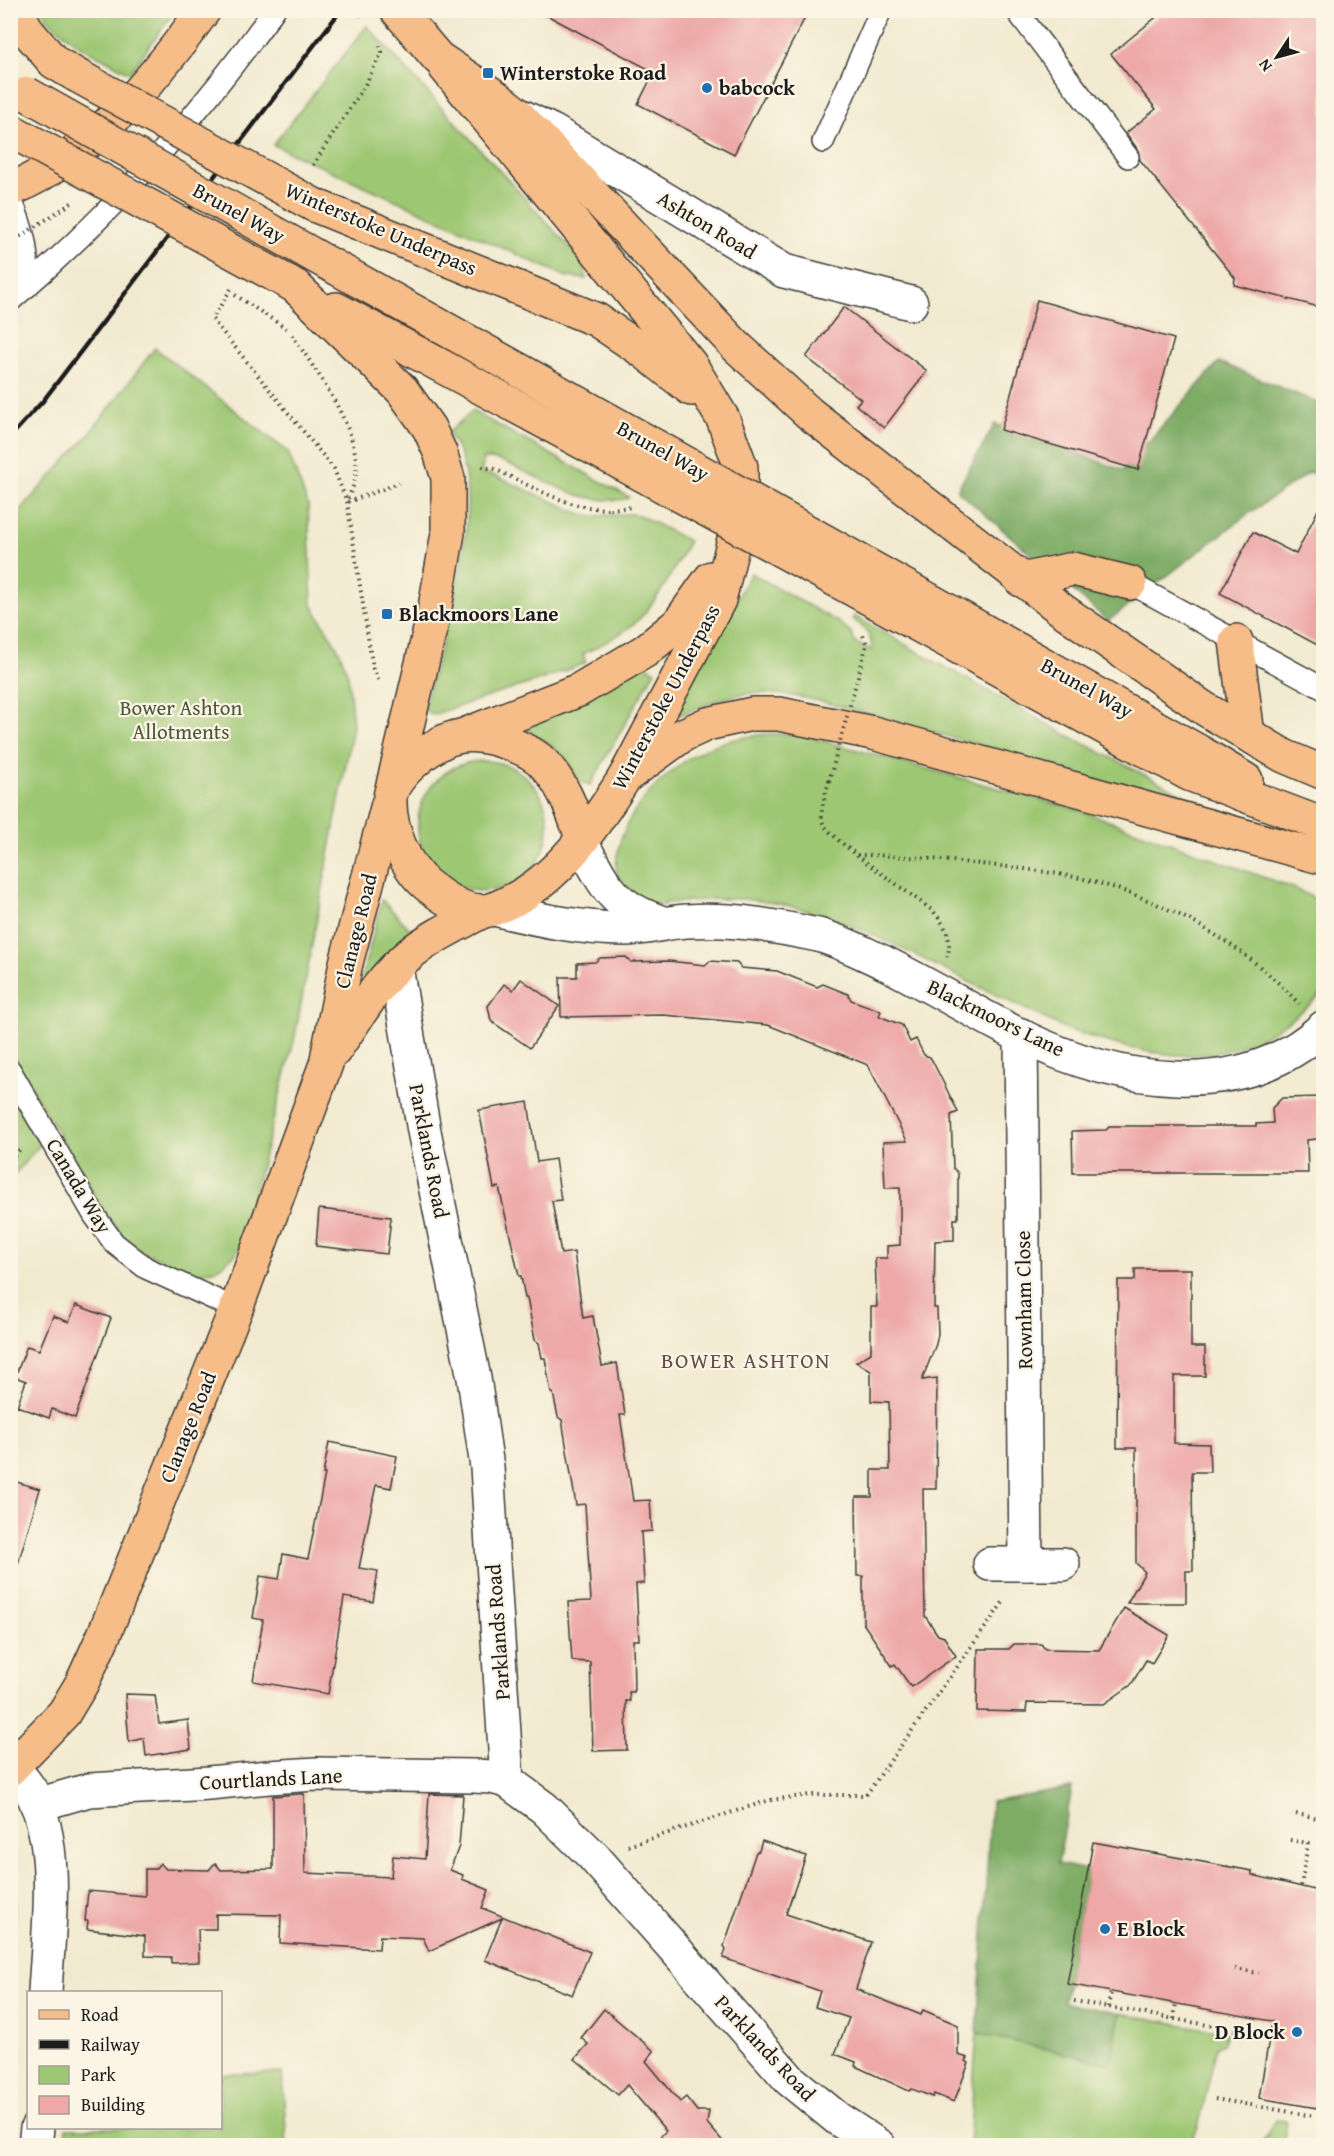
<svg xmlns="http://www.w3.org/2000/svg" width="1334" height="2156" viewBox="0 0 1334 2156" font-family="'Gentium Book Plus',serif">
<rect width="100%" height="100%" fill="#fcf5e5"/>
<filter id="ink" filterUnits="userSpaceOnUse"><feTurbulence type="fractalNoise" baseFrequency=".0167" numOctaves="2"/><feDisplacementMap in="SourceGraphic" scale="12" xChannelSelector="R" yChannelSelector="G"/><feConvolveMatrix kernelMatrix="1 2 1 2 8 2 1 2 1" color-interpolation-filters="sRGB"/></filter>
<filter id="wash" filterUnits="userSpaceOnUse"><feTurbulence type="fractalNoise" baseFrequency=".008" numOctaves="4" result="noise"/><feDisplacementMap in="SourceGraphic" scale="24" xChannelSelector="R" yChannelSelector="G"/><feGaussianBlur stdDeviation="1.35" result="paint"/><feColorMatrix in="noise" values="0 0 0 0 0 0 0 0 0 0 0 0 0 0 0 0 0 1.4 0 .05"/><feComposite in="paint" operator="in"/></filter>
<g filter="url(#wash)">
<rect width="100%" height="100%" fill="#f2ead0"/>
<g fill="#9ec773" stroke="#5d7248" stroke-width="1.5">
<polygon points="42,11 175,11 130,73 76,44 45,17"/>
<polygon points="367,26 585,264 586,279 567,277 273,145"/>
<polygon points="155,348 288,452 308,505 312,605 339,650 348,675 353,726 294,1041 241,1242 235,1255 216,1269 198,1274 138,1250 122,1236 105,1213 11,1054 10,521 87,437"/>
<path d="M 472,411 L 629,497 L 627,499 C 586,504 559,488 523,471 C 511,465 497,457 483,459 L 482,473 L 495,476 L 581,514 L 594,516 L 629,514 L 639,515 L 689,541 C 675,567 662,594 642,616 C 626,633 604,643 583,654 L 586,663 L 540,680 L 432,715 L 423,709 C 442,642 483,525 461,458 C 458,449 453,441 448,433 Z"/>
<path d="M 751,573 L 838,622 L 852,634 L 855,643 L 872,650 C 872,635 864,627 852,619 L 854,616 L 1067,735 L 1198,802 L 1194,808 C 1096,780 999,750 900,723 C 854,711 806,693 757,693 C 730,694 703,705 678,716 L 673,710 Z"/>
<path d="M 644,664 L 655,671 L 590,785 L 580,782 C 565,755 548,739 519,727 Z"/>
<path d="M 767,734 L 798,734 L 1079,810 L 1296,889 L 1323,903 L 1323,993 C 1236,1074 1170,1065 1064,1028 C 1022,1007 979,987 937,966 C 874,934 813,904 741,899 C 715,897 689,902 664,903 L 664,905 C 647,904 640,901 629,888 C 625,884 619,879 617,874 C 615,866 617,859 618,851 C 625,814 655,783 685,761 C 711,743 736,737 767,734 Z"/>
<circle cx="483" cy="826" r="65"/>
<polygon points="382,900 416,935 367,979 362,976"/>
<polygon points="11,1094 40,1145 11,1178 10,1178"/>
<polygon points="11,1877 16,1882 11,1961"/>
<polygon points="1120,2013 1227,2033 1224,2043 1217,2046 1198,2128 1189,2145 969,2146 977,2033 1110,2063"/>
<polygon points="282,2073 287,2145 64,2145 66,2128 220,2128 221,2074"/>
<polygon points="1277,2120 1287,2121 1283,2145 1260,2145"/>
</g>
<g fill="#7eac65" stroke="#4d6440" stroke-width="1.5">
<polygon points="1219,362 1323,405 1323,481 1310,472 1248,514 1108,621 957,490 995,424 1123,470"/>
<polygon points="1072,1788 1058,1864 1088,1870 1064,2003 1120,2013 1111,2064 977,2033 991,1802"/>
</g>
<g id="blocks">
<g fill="#eda8a7">
<polygon points="537,10 809,10 734,154 638,104 654,72"/>
<polygon points="1165,10 1323,10 1323,308 1234,285 1235,278 1140,160 1138,150 1126,133 1156,109 1111,54"/>
<polygon points="1037,300 1174,339 1138,470 1001,430"/>
<polygon points="844,307 927,371 884,428 856,405 861,399 806,357"/>
<polygon points="1323,500 1323,648 1220,593 1253,532 1296,554"/>
<polygon points="626,957 631,962 668,961 705,965 710,961 737,963 741,968 777,971 817,987 823,984 848,994 851,1000 881,1011 879,1016 902,1025 910,1042 916,1039 924,1055 930,1057 933,1062 958,1112 951,1115 953,1168 958,1173 958,1219 954,1219 954,1240 935,1241 934,1308 937,1308 938,1334 936,1344 922,1380 937,1378 936,1489 923,1489 925,1616 938,1635 944,1637 956,1656 911,1687 895,1664 892,1666 863,1623 863,1576 857,1576 856,1497 872,1497 872,1470 890,1470 889,1402 871,1401 871,1371 856,1362 871,1353 871,1307 877,1307 875,1258 887,1258 887,1246 900,1245 900,1188 885,1188 883,1142 907,1141 868,1065 768,1025 664,1015 561,1017 560,977 577,977 577,963 595,962 600,958"/>
<polygon points="521,979 559,1006 530,1048 491,1021 488,1006 504,984 513,990"/>
<polygon points="1323,1097 1318,1139 1307,1140 1308,1173 1073,1173 1072,1131 1106,1130 1110,1126 1256,1126 1256,1124 1273,1123 1272,1108 1282,1098"/>
<polygon points="528,1102 537,1162 555,1159 561,1200 552,1201 561,1254 574,1252 583,1318 593,1316 602,1366 617,1363 625,1415 620,1415 633,1501 650,1500 652,1531 641,1532 644,1583 636,1584 639,1640 633,1640 634,1692 629,1692 630,1701 626,1701 627,1750 593,1751 590,1662 572,1661 568,1602 591,1601 585,1504 576,1505 562,1420 558,1417 553,1393 551,1393 545,1358 542,1358 539,1343 535,1340 527,1298 525,1298 521,1276 519,1276 499,1187 494,1188 479,1110"/>
<polygon points="319,1209 391,1217 387,1254 316,1246"/>
<polygon points="1135,1269 1191,1269 1191,1347 1205,1347 1205,1376 1174,1376 1174,1443 1209,1444 1210,1472 1192,1472 1193,1571 1186,1571 1186,1603 1127,1603 1145,1572 1136,1563 1136,1448 1117,1448 1118,1280 1135,1280"/>
<polygon points="76,1305 111,1318 75,1418 52,1409 49,1418 17,1406 26,1381 15,1377 27,1346 39,1350 53,1316 69,1322"/>
<polygon points="329,1442 397,1456 391,1488 376,1485 359,1568 378,1571 373,1602 344,1597 328,1694 253,1681 263,1620 253,1618 260,1576 279,1579 283,1554 308,1559 325,1474 323,1474"/>
<polygon points="10,1480 40,1489 18,1564 10,1563"/>
<polygon points="1124,1608 1169,1635 1152,1663 1146,1660 1131,1685 1104,1704 1027,1703 1026,1712 977,1711 978,1649 1009,1649 1014,1644 1041,1644 1045,1649 1099,1650"/>
<polygon points="125,1694 155,1695 159,1724 188,1720 191,1749 146,1756 144,1738 129,1742"/>
<polygon points="300,1794 304,1794 305,1873 391,1877 393,1856 425,1859 429,1794 463,1795 459,1846 450,1870 463,1875 462,1879 489,1890 482,1908 590,1952 572,1995 485,1960 502,1918 429,1951 423,1938 380,1936 379,1949 280,1943 281,1915 216,1914 216,1929 198,1929 199,1962 171,1963 171,1957 145,1956 145,1936 87,1929 88,1921 85,1921 88,1891 145,1896 145,1869 155,1869 160,1863 166,1869 209,1870 215,1863 221,1870 273,1869 273,1796"/>
<polygon points="762,1841 806,1856 786,1914 871,1942 856,1989 921,2015 923,2010 958,2025 958,2055 968,2058 966,2061 969,2063 954,2102 934,2094 933,2097 912,2089 909,2091 855,2066 856,2062 835,2054 849,2018 815,2007 820,1991 723,1958 726,1949 724,1946 756,1852 759,1851"/>
<polygon points="1093,1842 1252,1871 1252,1875 1323,1892 1323,2109 1259,2098 1272,2021 1067,1984"/>
<polygon points="604,2009 654,2051 646,2061 680,2102 686,2097 697,2111 709,2111 707,2123 726,2145 651,2145 666,2131 627,2085 618,2095 575,2059 588,2044 581,2038"/>
</g>
</g>
</g>
<g filter="url(#ink)">
<use href="#blocks" fill-opacity="0" stroke="#3c3b37" stroke-width="1.5"/>
<g fill="none" stroke-linecap="round" stroke-linejoin="round">
<defs>
<g id="lane">
<polyline points="1016,10 1128,157"/>
<polyline points="823,142 881,10"/>
<path d="M 10,197 C 25,232 28,249 28,286"/>
<path d="M 10,301 C 110,216 198,117 274,10"/>
<polyline points="1130,583 1324,689"/>
<polyline points="10,1070 94,1215 114,1243 146,1268 236,1309"/>
</g>
<g id="street">
<polyline points="521,116 552,131 784,271 911,303"/>
<path d="M 580,840 C 606,886 610,905 663,923"/>
<path d="M 494,909 C 536,919 581,929 624,929 C 645,929 666,922 687,921 C 731,918 775,926 818,935 C 841,941 863,953 885,963 C 931,986 975,1013 1021,1036 C 1115,1082 1240,1105 1324,1027"/>
<polyline points="396,967 424,1131 474,1378 487,1467 507,1781"/>
<polyline points="1021,1035 1026,1564"/>
<polyline points="990,1564 1063,1564"/>
<path d="M 12,1767 C 19,1775 27,1783 32,1793 C 61,1848 48,1933 45,1992"/>
<polyline points="37,1805 89,1790 209,1783 269,1777 316,1774 474,1776 492,1777 507,1781 544,1808 593,1856 790,2080 838,2119 879,2146"/>
<polyline points="35,2146 37,2128"/>
</g>
<g id="primary">
<polyline points="16,10 29,33 54,62 76,75"/>
<path d="M 445,67 L 690,364 L 723,419 L 741,467 L 741,511 L 719,600 L 625,777 C 595,825 559,880 505,904 C 498,907 491,911 483,911 C 463,912 442,897 427,885 C 404,866 389,827 390,799 C 390,777 433,743 453,738 C 466,734 484,736 498,740 C 512,744 527,749 539,759 C 561,778 573,811 582,838"/>
<polyline points="314,205 597,320 643,351 691,389"/>
<polyline points="464,735 579,690 645,651 678,624 711,578"/>
<path d="M 334,1051 C 358,1017 378,980 411,953 C 432,936 459,924 483,911"/>
<polyline points="10,1769 64,1713 82,1683 103,1637 236,1309 326,1064 346,963 388,804"/>
</g>
<g id="highway">
<polyline points="397,10 438,58 496,97 516,113 736,346 809,413 1062,610 1205,709 1284,756 1324,773"/>
<path d="M 10,190 C 93,154 152,82 204,10"/>
<polyline points="306,251 671,455"/>
<polyline points="295,286 402,390 429,428 440,452 448,478 448,533 434,613 392,789"/>
<polyline points="336,309 654,481"/>
<polyline points="1021,580 1073,569 1130,583"/>
<polyline points="922,596 1203,754 1246,780"/>
<polyline points="900,615 1189,774 1324,825"/>
<polyline points="1236,641 1248,735"/>
<polyline points="625,777 683,735 707,724 752,714 779,714 873,733 1324,858"/>
</g>
</defs>
<use href="#lane" stroke="#3c3b37" stroke-width="24"/>
<use href="#street" stroke="#3c3b37" stroke-width="36"/>
<use href="#primary" stroke="#3c3b37" stroke-width="36"/>
<use href="#highway" stroke="#3c3b37" stroke-width="36"/>
<g stroke="#3c3b37" stroke-width="4" stroke-dasharray="1.5 4.5" stroke-linecap="butt">
<polyline points="357,10 364,19"/>
<polyline points="313,165 365,85 382,52 380,46"/>
<polyline points="231,289 212,319 334,469 347,502 373,669 380,683"/>
<path d="M 292,335 C 316,371 361,430 356,475 C 355,484 350,493 347,501"/>
<path d="M 482,467 L 494,469 C 532,486 567,509 610,509"/>
<polyline points="348,502 399,483"/>
<path d="M 829,781 C 826,794 819,810 823,823 C 830,840 913,895 933,911 C 945,925 953,938 947,957"/>
<path d="M 857,855 C 895,855 933,859 971,863 C 1009,867 1047,871 1084,879 C 1163,899 1244,943 1299,1004"/>
<polyline points="10,1160 22,1147"/>
<polyline points="1296,1814 1324,1819"/>
<polyline points="1290,1840 1308,1843 1301,1886"/>
<polyline points="628,1846 770,1800 810,1795 866,1795 1004,1601"/>
<polyline points="1317,1901 1324,1903"/>
<polyline points="1235,1969 1259,1973"/>
<polyline points="1074,2001 1241,2031"/>
<polyline points="1108,2007 1111,1992"/>
<polyline points="1174,2019 1176,2004"/>
<polyline points="1215,2099 1314,2116"/>
</g>
<use href="#lane" stroke="#fff" stroke-width="21"/>
<use href="#street" stroke="#fff" stroke-width="33"/>
<use href="#primary" stroke="#f7bd88" stroke-width="33"/>
<use href="#highway" stroke="#f7bd88" stroke-width="33"/>
<polyline stroke="#1c1c1c" stroke-width="4.5" points="10,437 43,401 341,10"/>
<defs>
<polyline id="primary-bridge" points="76,75 314,205"/>
<g id="highway-bridge">
<polyline points="27,94 306,251"/>
<polyline points="10,130 295,286"/>
<polyline points="671,455 922,596"/>
<polyline points="654,481 900,615"/>
</g>
</defs>
<use href="#primary-bridge" stroke="#3c3b37" stroke-width="36" stroke-linecap="butt"/>
<use href="#highway-bridge" stroke="#3c3b37" stroke-width="36" stroke-linecap="butt"/>
<g stroke="#3c3b37" stroke-width="4" stroke-dasharray="1.5 4.5" stroke-linecap="butt">
<polyline points="10,243 73,202"/>
<polyline points="235,295 290,331"/>
<polyline points="610,509 633,507"/>
<polyline points="829,781 867,644 862,633"/>
</g>
<use href="#primary-bridge" stroke="#f7bd88" stroke-width="33"/>
<use href="#highway-bridge" stroke="#f7bd88" stroke-width="33"/>
</g>
</g>
<g fill="#1f6fb2" stroke="#fcf5e5" stroke-width="2">
<rect x="482" y="67" width="12" height="12" rx="3"/>
<circle cx="707" cy="88" r="6"/>
<rect x="381" y="608" width="12" height="12" rx="3"/>
<circle cx="1105" cy="1929" r="6"/>
<circle cx="1297" cy="2032" r="6"/>
</g>
<g text-anchor="middle" stroke-width="4.5" stroke-linejoin="round" paint-order="stroke">
<g font-size="21" font-weight="bold" fill="#1c1c1c" stroke="#fcf5e5" text-anchor="start">
<text x="500" y="80">Winterstoke Road</text>
<text x="719" y="95">babcock</text>
<text x="399" y="621">Blackmoors Lane</text>
<text x="1117" y="1936">E Block</text>
<text x="1285" y="2039" text-anchor="end">D Block</text>
</g>
<g font-size="21" fill="#1c1c1c" stroke="#fcf5e5">
<text transform="translate(239 213) rotate(29)" y="7">Brunel Way</text>
<text transform="translate(707 225) rotate(31)" y="7">Ashton Road</text>
<text transform="translate(381 229) rotate(23)" y="7">Winterstoke Underpass</text>
<text transform="translate(663 451) rotate(29)" y="7">Brunel Way</text>
<text transform="translate(1087 688) rotate(29)" y="7">Brunel Way</text>
<text transform="translate(666 697) rotate(-62)" y="7">Winterstoke Underpass</text>
<text transform="translate(356 931) rotate(-76)" y="7">Clanage Road</text>
<text transform="translate(996 1018) rotate(26)" y="7">Blackmoors Lane</text>
<text transform="translate(429 1151) rotate(79)" y="7">Parklands Road</text>
<text transform="translate(79 1186) rotate(59)" y="7">Canada Way</text>
<text transform="translate(1024 1300) rotate(-91)" y="7">Rownham Close</text>
<text transform="translate(188 1427) rotate(-68)" y="7">Clanage Road</text>
<text transform="translate(498 1632) rotate(-94)" y="7">Parklands Road</text>
<text transform="translate(271 1779) rotate(-3)" y="7">Courtlands Lane</text>
<text transform="translate(765 2048) rotate(47)" y="7">Parklands Road</text>
</g>
<g font-size="21" fill="#4a583a" stroke="#fcf5e5">
<text x="181" y="715">Bower Ashton<tspan x="181" dy="24">Allotments</tspan></text>
</g>
<g font-size="22" letter-spacing="1.5" fill="#654d4d" stroke="#fcf5e5">
<text x="746" y="1368">BOWER ASHTON</text>
</g>
</g>
<rect width="1334" height="2156" fill="none" stroke="#fcf5e5" stroke-width="36"/>
<rect x="27" y="1991" width="195" height="138" fill="#fcf5e5" stroke="#a29e95" stroke-width="1.5"/>
<rect x="39" y="2010" width="30" height="9" fill="#f7bd88" stroke="#a29e95" stroke-width="1.5"/>
<text x="81" y="2021" font-size="18" fill="#1c1c1c">Road</text>
<rect x="39" y="2040" width="30" height="9" fill="#1c1c1c" stroke="#a29e95" stroke-width="1.5"/>
<text x="81" y="2051" font-size="18" fill="#1c1c1c">Railway</text>
<rect x="39" y="2066" width="30" height="18" fill="#9ec773" stroke="#a29e95" stroke-width="1.5"/>
<text x="81" y="2081" font-size="18" fill="#1c1c1c">Park</text>
<rect x="39" y="2096" width="30" height="18" fill="#eda8a7" stroke="#a29e95" stroke-width="1.5"/>
<text x="81" y="2111" font-size="18" fill="#1c1c1c">Building</text>
<g transform="translate(1277 57) rotate(234)" stroke="#fcf5e5" stroke-width="4.5" paint-order="stroke">
<path d="M0-4.5L10 22L0 15L-10 22Z" fill="#1c1c1c"/>
<text y="-9" font-size="16" font-weight="bold" text-anchor="middle" fill="#1c1c1c">N</text>
</g>
</svg>
